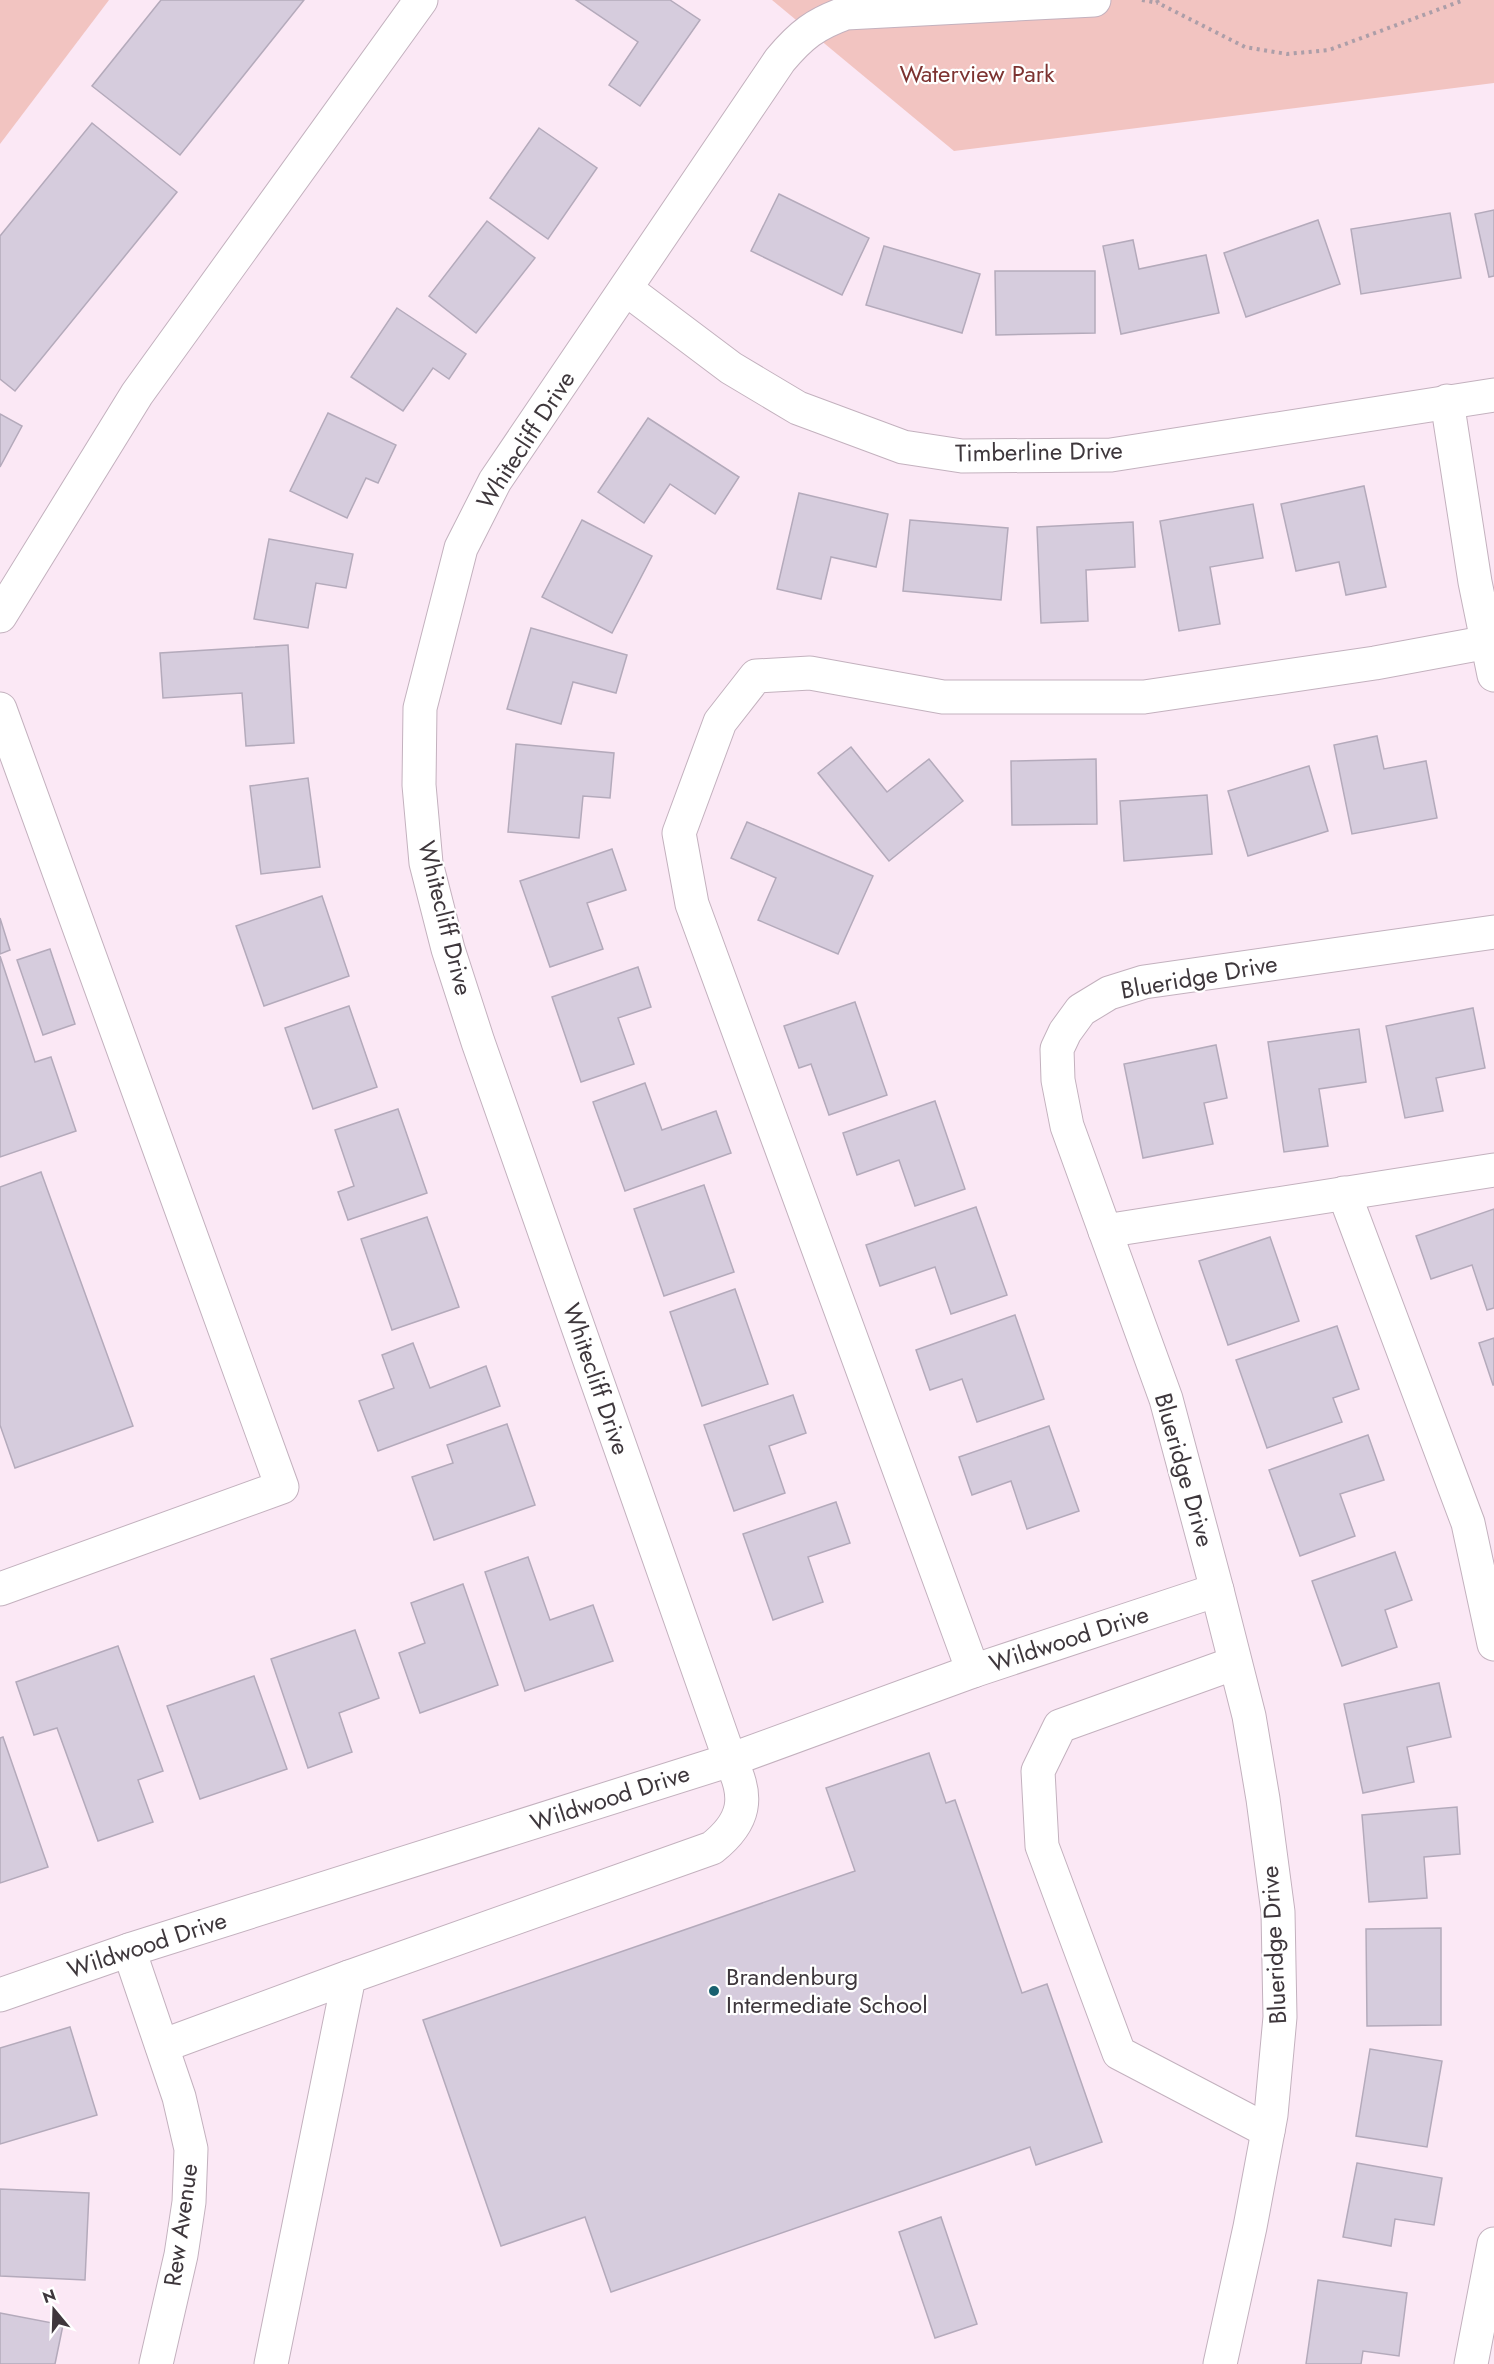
<svg xmlns="http://www.w3.org/2000/svg" width="1494" height="2364" viewBox="0 0 1494 2364" font-family="Jost,sans-serif">
<rect width="100%" height="100%" fill="#fbe8f5"/>
<g fill="#f2c4c1">
<polygon points="0,0 109,0 0,144"/>
<polygon points="772,0 1494,0 1494,83 954,151"/>
</g>
<g fill="#d6ccdd" stroke="#b4aabb" stroke-width="1.5">
<polygon points="161,0 304,0 180,155 92,86"/>
<polygon points="576,0 670,0 700,20 640,106 609,85 638,42"/>
<polygon points="92,123 177,192 15,391 0,379 0,236"/>
<polygon points="539,128 597,168 548,239 490,198"/>
<polygon points="779,194 869,238 842,295 751,251"/>
<polygon points="1494,210 1494,276 1489,277 1475,214"/>
<polygon points="1450,213 1461,278 1361,294 1351,229"/>
<polygon points="1318,220 1340,284 1246,317 1224,253"/>
<polygon points="487,221 535,258 476,333 429,296"/>
<polygon points="1133,240 1139,269 1206,255 1219,313 1121,334 1103,246"/>
<polygon points="884,246 980,274 962,333 866,305"/>
<polygon points="995,271 1095,271 1095,333 996,335"/>
<polygon points="397,308 466,354 449,379 433,368 403,411 351,377"/>
<polygon points="328,413 396,445 378,483 366,478 347,518 290,491"/>
<polygon points="0,414 22,426 0,467"/>
<polygon points="648,418 739,477 715,514 670,484 644,523 598,492"/>
<polygon points="1364,486 1386,587 1346,595 1339,562 1296,571 1281,504"/>
<polygon points="799,493 888,514 876,567 831,557 821,599 777,589"/>
<polygon points="1253,504 1263,558 1210,567 1220,624 1179,631 1160,521"/>
<polygon points="582,520 652,556 612,633 542,597"/>
<polygon points="910,520 1008,528 1001,600 903,591"/>
<polygon points="1133,522 1135,567 1086,570 1088,621 1041,623 1037,527"/>
<polygon points="269,539 353,554 346,588 316,583 308,628 254,619"/>
<polygon points="531,628 627,655 616,693 573,682 561,724 507,709"/>
<polygon points="288,645 294,743 246,746 242,693 163,698 160,653"/>
<polygon points="1377,736 1384,769 1426,761 1437,818 1352,834 1334,745"/>
<polygon points="516,744 614,753 610,798 583,796 579,838 508,832"/>
<polygon points="851,747 887,792 929,759 963,801 889,861 818,773"/>
<polygon points="1096,759 1097,824 1012,825 1011,761"/>
<polygon points="1309,766 1328,831 1248,856 1228,791"/>
<polygon points="308,778 320,867 261,874 250,786"/>
<polygon points="1207,795 1212,854 1124,861 1120,801"/>
<polygon points="747,822 873,876 838,954 758,920 776,878 731,858"/>
<polygon points="612,849 626,890 587,903 603,949 550,967 520,881"/>
<polygon points="322,896 349,976 264,1006 236,926"/>
<polygon points="0,918 10,950 0,954"/>
<polygon points="50,949 75,1024 43,1035 17,960"/>
<polygon points="0,956 35,1062 51,1057 76,1131 0,1157"/>
<polygon points="638,967 651,1007 618,1018 634,1064 581,1082 552,997"/>
<polygon points="855,1002 887,1095 829,1115 811,1064 799,1068 784,1026"/>
<polygon points="349,1006 377,1087 313,1109 285,1028"/>
<polygon points="1473,1008 1485,1068 1436,1078 1443,1111 1405,1118 1386,1026"/>
<polygon points="1359,1029 1366,1082 1319,1089 1328,1146 1284,1152 1268,1042"/>
<polygon points="1216,1045 1227,1098 1204,1103 1213,1144 1143,1158 1124,1064"/>
<polygon points="645,1083 662,1130 716,1111 731,1153 625,1191 593,1102"/>
<polygon points="935,1101 965,1189 915,1206 899,1160 857,1175 843,1133"/>
<polygon points="398,1109 427,1193 348,1220 338,1192 354,1186 335,1130"/>
<polygon points="41,1172 133,1426 15,1468 0,1425 0,1187"/>
<polygon points="704,1185 734,1272 664,1296 634,1209"/>
<polygon points="976,1207 1007,1295 951,1314 935,1267 880,1286 866,1245"/>
<polygon points="1494,1209 1494,1308 1487,1310 1472,1265 1431,1279 1416,1236"/>
<polygon points="427,1217 459,1307 392,1330 361,1239"/>
<polygon points="1270,1237 1299,1321 1228,1345 1199,1261"/>
<polygon points="735,1289 768,1384 702,1406 670,1312"/>
<polygon points="1015,1315 1044,1399 977,1422 962,1379 930,1390 916,1350"/>
<polygon points="1337,1326 1359,1389 1333,1398 1342,1422 1267,1448 1236,1360"/>
<polygon points="1494,1338 1494,1385 1493,1385 1479,1343"/>
<polygon points="413,1343 430,1388 486,1366 500,1406 378,1451 359,1401 394,1388 382,1355"/>
<polygon points="793,1395 806,1433 769,1446 785,1493 734,1511 704,1425"/>
<polygon points="507,1424 535,1505 434,1540 412,1477 453,1463 447,1445"/>
<polygon points="1049,1426 1079,1511 1027,1529 1011,1481 972,1495 959,1457"/>
<polygon points="1368,1435 1384,1480 1340,1494 1355,1536 1300,1556 1269,1470"/>
<polygon points="836,1502 850,1543 808,1557 823,1602 773,1620 743,1534"/>
<polygon points="1395,1552 1412,1600 1385,1610 1397,1647 1342,1666 1312,1581"/>
<polygon points="528,1557 550,1620 593,1605 613,1661 525,1691 485,1572"/>
<polygon points="463,1584 498,1685 420,1713 399,1653 425,1643 411,1603"/>
<polygon points="355,1630 379,1698 339,1713 352,1752 308,1768 271,1659"/>
<polygon points="118,1646 163,1771 138,1780 153,1822 98,1841 57,1728 34,1735 16,1682"/>
<polygon points="254,1676 287,1769 200,1799 167,1706"/>
<polygon points="1439,1683 1451,1737 1407,1747 1414,1782 1363,1793 1344,1704"/>
<polygon points="3,1737 48,1867 0,1883 0,1738"/>
<polygon points="929,1753 946,1803 955,1800 1022,1993 1047,1984 1102,2142 1036,2165 1030,2147 611,2292 585,2217 501,2246 423,2020 855,1871 826,1788"/>
<polygon points="1457,1807 1460,1854 1424,1857 1427,1898 1369,1902 1362,1815"/>
<polygon points="1441,1928 1441,2025 1367,2026 1366,1929"/>
<polygon points="70,2027 97,2115 0,2144 0,2048"/>
<polygon points="1370,2049 1442,2061 1427,2147 1356,2136"/>
<polygon points="1357,2163 1442,2178 1434,2225 1395,2219 1391,2246 1343,2237"/>
<polygon points="0,2189 89,2193 85,2280 0,2276"/>
<polygon points="941,2217 977,2324 935,2338 899,2232"/>
<polygon points="1318,2280 1407,2293 1399,2356 1363,2351 1361,2364 1306,2364"/>
<polygon points="0,2313 63,2325 55,2364 0,2364"/>
</g>
<g fill="none" stroke-linecap="round" stroke-linejoin="round">
<defs>
<g id="minor">
<polyline points="626,289 731,368 798,408 903,447 962,456 1111,455 1494,395"/>
<polyline points="1447,401 1475,582 1494,675"/>
<polyline points="0,616 137,394 421,0"/>
<polyline points="0,709 282,1487 0,1589"/>
<polyline points="1344,1193 1468,1523 1494,1644"/>
<polyline points="1105,1231 1494,1170"/>
<polyline points="1235,1663 1060,1726 1038,1771 1042,1846 1119,2053 1268,2131"/>
<polyline points="973,1671 692,904 679,833 720,722 756,676 810,673 943,697 1144,697 1375,663 1494,641"/>
<polyline points="129,1950 179,2097 191,2149 189,2202 181,2255 156,2364"/>
<polyline points="0,1995 129,1950 730,1760 973,1671 1217,1590"/>
<polyline points="162,2046 349,1977"/>
<path d="M 271,2364 L 349,1977 L 712,1848 C 745,1822 750,1797 730,1760 L 478,1042 L 448,949 L 426,863 L 419,785 L 420,708 L 461,548 L 495,481 L 780,60 C 801,35 815,24 846,13 L 1094,0"/>
<polyline points="1220,2364 1250,2227 1271,2115 1280,2017 1278,1912 1263,1799 1249,1716 1217,1590 1166,1399 1067,1126 1058,1080 1057,1049 1065,1032 1081,1010 1109,993 1144,982 1494,932"/>
<polyline points="1471,2364 1494,2244"/>
</g>
</defs>
<use href="#minor" stroke="#c3b1be" stroke-width="35"/>
<g stroke="#ac9ea8" stroke-width="4" stroke-dasharray="3 4.5" stroke-linecap="butt">
<polyline points="1142,0 1158,3"/>
<polyline points="1157,0 1158,3 1245,47 1287,54 1329,50 1464,0"/>
</g>
<use href="#minor" stroke="#fff" stroke-width="33"/>
</g>
<circle fill="#18606f" stroke="#fff" stroke-width="2" cx="714" cy="1991" r="6"/>
<g text-anchor="middle" stroke-width="4.5" stroke-linejoin="round" paint-order="stroke">
<g font-size="24" fill="#7d3331" stroke="#fff">
<text x="977" y="82">Waterview Park</text>
</g>
<g font-size="24" fill="#3e373c" stroke="#fff">
<text transform="translate(526 440) rotate(-57)" y="8">Whitecliff Drive</text>
<text transform="translate(1039 452) rotate(-1)" y="8">Timberline Drive</text>
<text transform="translate(445 918) rotate(76)" y="8">Whitecliff Drive</text>
<text transform="translate(1199 977) rotate(-10)" y="8">Blueridge Drive</text>
<text transform="translate(596 1379) rotate(71)" y="8">Whitecliff Drive</text>
<text transform="translate(1184 1470) rotate(74)" y="8">Blueridge Drive</text>
<text transform="translate(1069 1639) rotate(-18)" y="8">Wildwood Drive</text>
<text transform="translate(610 1798) rotate(-18)" y="8">Wildwood Drive</text>
<text transform="translate(147 1945) rotate(-18)" y="8">Wildwood Drive</text>
<text transform="translate(1274 1945) rotate(-93)" y="8">Blueridge Drive</text>
<text transform="translate(181 2225) rotate(-82)" y="8">Rew Avenue</text>
</g>
<g font-size="24" fill="#3e373c" stroke="#fff" text-anchor="start">
<text x="726" y="1985">Brandenburg<tspan x="726" dy="28">Intermediate School</tspan></text>
</g>
</g>
<g transform="translate(54 2310) rotate(341)" stroke="#ffffff" stroke-width="4.5" paint-order="stroke">
<path d="M0-4.5L10 22L0 15L-10 22Z" fill="#3e373c"/>
<text y="-9" font-size="16" font-weight="bold" text-anchor="middle" fill="#3e373c">N</text>
</g>
</svg>
